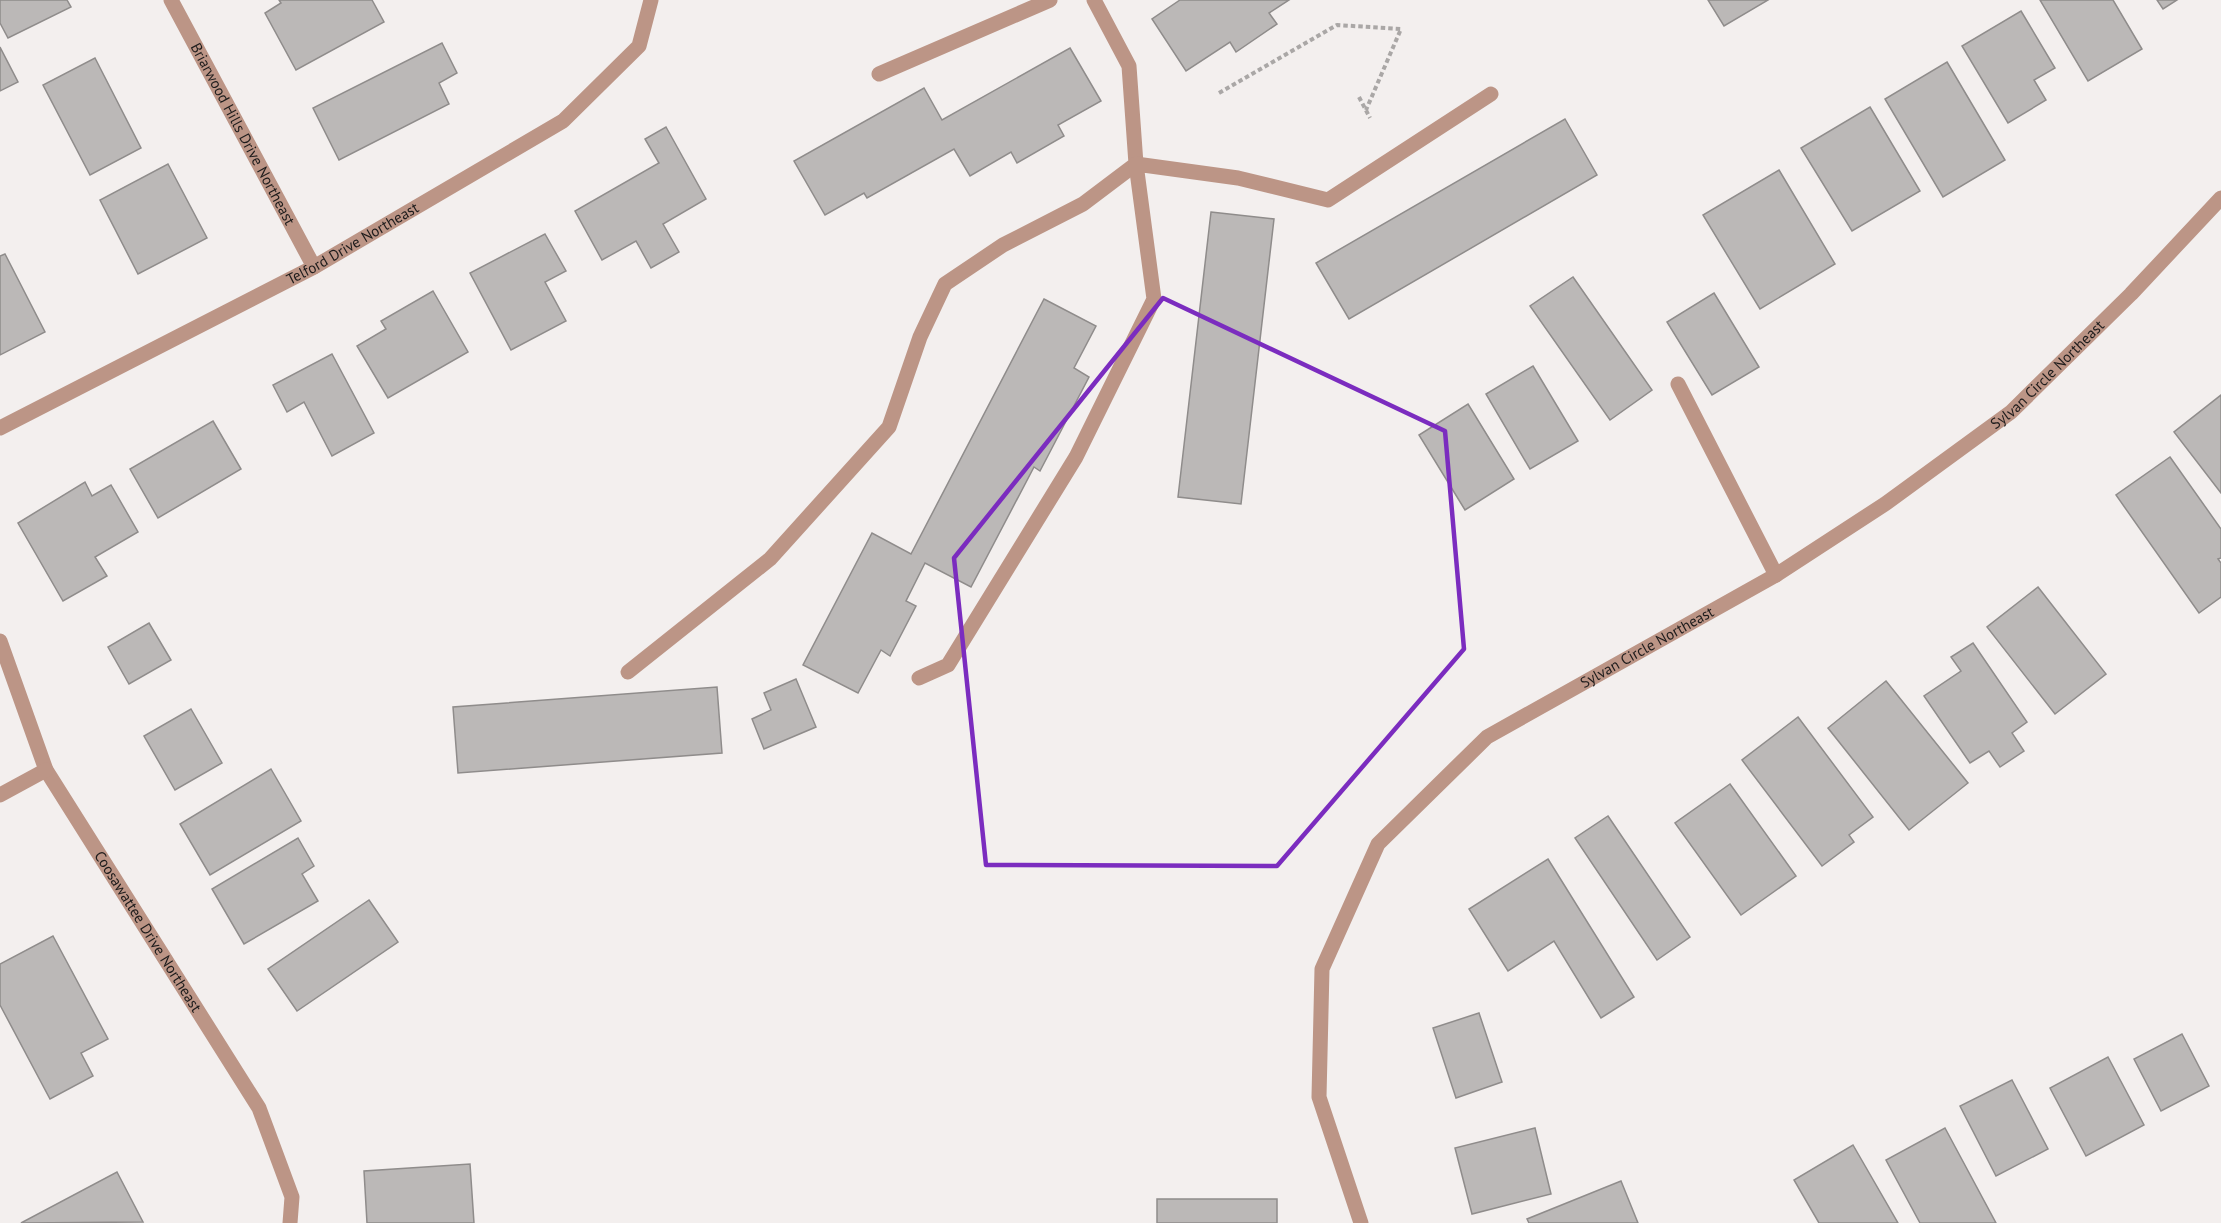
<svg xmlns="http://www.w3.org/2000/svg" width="2221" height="1223" viewBox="0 0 2221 1223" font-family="'PT Sans',sans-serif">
<rect width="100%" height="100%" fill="#f3efee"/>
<g fill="#bbb8b7" stroke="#8f8c8b" stroke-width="1.5">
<polygon points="0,0 67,0 71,7 8,38 0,23"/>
<polygon points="279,0 372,0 384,22 296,70 265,13 281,3"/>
<polygon points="1180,0 1289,0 1269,13 1277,24 1236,52 1230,42 1186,71 1152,19"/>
<polygon points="1708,0 1768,0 1724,26"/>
<polygon points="2040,0 2113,0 2142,49 2088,81"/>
<polygon points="2157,0 2177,0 2163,9"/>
<polygon points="2021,11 2055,68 2034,80 2046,100 2008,123 1962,46"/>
<polygon points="442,43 457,73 439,83 449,104 339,160 313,108"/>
<polygon points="0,47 18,82 0,91"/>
<polygon points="1070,48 1101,101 1058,125 1064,136 1017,163 1011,152 970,176 954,149 867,198 864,193 825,215 794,161 924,88 942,120"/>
<polygon points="95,58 141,148 90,175 43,85"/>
<polygon points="1947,62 2005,160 1943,197 1885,99"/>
<polygon points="1870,107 1920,191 1852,231 1801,148"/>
<polygon points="1565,119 1597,175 1349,319 1316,263"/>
<polygon points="666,127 706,199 663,224 679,252 651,268 636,241 602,260 575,211 659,163 645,139"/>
<polygon points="168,164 207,238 138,274 100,200"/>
<polygon points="1779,170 1835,264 1760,309 1703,215"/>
<polygon points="1211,212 1274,219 1241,504 1178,497"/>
<polygon points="545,234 566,271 545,282 566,321 511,350 470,273"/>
<polygon points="5,254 45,332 0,355 0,256"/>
<polygon points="1573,277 1652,390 1610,420 1530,306"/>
<polygon points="433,291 468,352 388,398 357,346 386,329 381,321"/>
<polygon points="1714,293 1759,367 1712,395 1667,322"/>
<polygon points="1044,299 1096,326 1074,368 1089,377 1040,471 1034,467 971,587 925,563 906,601 916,606 890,656 881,650 858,693 803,665 872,533 911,554"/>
<polygon points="332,354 374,433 332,456 304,402 287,412 273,385"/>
<polygon points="1533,366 1578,441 1530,469 1486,394"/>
<polygon points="2221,395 2221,493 2174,432"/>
<polygon points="1468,404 1514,479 1465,510 1419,435"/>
<polygon points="213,421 241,469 158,518 130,469"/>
<polygon points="2170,457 2221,529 2221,558 2218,559 2221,563 2221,597 2199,613 2116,495"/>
<polygon points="85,482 92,496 111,485 138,532 95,557 107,576 63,601 18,523"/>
<polygon points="2038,587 2106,674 2055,714 1987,627"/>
<polygon points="149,623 171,660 129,684 108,647"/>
<polygon points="1973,643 2027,722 2012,733 2024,751 2000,767 1989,751 1970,763 1924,696 1961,671 1951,657"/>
<polygon points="796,679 816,727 764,749 752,719 771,710 764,693"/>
<polygon points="1886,681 1968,783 1909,830 1828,728"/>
<polygon points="717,687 722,753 458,773 453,707"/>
<polygon points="191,709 222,763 175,790 144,736"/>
<polygon points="1798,717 1873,817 1849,835 1854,842 1822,866 1742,760"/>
<polygon points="271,769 301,821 210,875 180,824"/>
<polygon points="1730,784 1796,876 1741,915 1675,823"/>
<polygon points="1608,816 1690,937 1657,960 1575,838"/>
<polygon points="298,838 314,866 302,874 318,901 244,944 212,889"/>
<polygon points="1548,859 1634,997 1601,1018 1554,941 1508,971 1469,909"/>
<polygon points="369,900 398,942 297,1011 268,969"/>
<polygon points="53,936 108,1039 81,1053 93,1076 50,1099 0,1005 0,964"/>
<polygon points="1479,1013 1502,1082 1456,1098 1433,1028"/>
<polygon points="2182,1034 2209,1086 2161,1111 2134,1059"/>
<polygon points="2108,1057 2144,1125 2086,1156 2050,1088"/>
<polygon points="2012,1080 2048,1149 1996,1176 1960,1106"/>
<polygon points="1535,1128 1551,1194 1472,1214 1455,1148"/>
<polygon points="1945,1128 1996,1223 1920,1223 1886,1160"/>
<polygon points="1853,1145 1898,1223 1819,1223 1794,1180"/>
<polygon points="470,1164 474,1223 367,1223 364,1171"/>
<polygon points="117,1172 143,1222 21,1223"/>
<polygon points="1621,1181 1638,1223 1529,1223 1527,1219"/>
<rect x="1157" y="1199" width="120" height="24"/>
</g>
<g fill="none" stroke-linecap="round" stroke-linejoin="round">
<g stroke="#aaa7a6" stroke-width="4" stroke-dasharray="4.5 3" stroke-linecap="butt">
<polyline points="1219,93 1337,25 1401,29 1366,110"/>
<polyline points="1359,97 1370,118"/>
</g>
<polyline stroke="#bc9586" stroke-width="15" points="1678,384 1776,575"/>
<g stroke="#bc9586" stroke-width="15">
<path id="s1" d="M 171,0 L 314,267"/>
<polyline points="879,74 1050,0"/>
<path id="s2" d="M 0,428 L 314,267 L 563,121 L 639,46 L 651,0"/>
<path id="s3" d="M 0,641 L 46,770 L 259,1108 L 292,1197 L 290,1223"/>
<polyline points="628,672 770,559 889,427 920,337 945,284 1003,245 1083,204 1136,164 1129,66 1094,0"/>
<polyline points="919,678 948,665 1076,457 1154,299 1136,164 1238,178 1328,200 1491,94"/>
<polyline points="0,795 46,770"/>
<path id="s4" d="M 1361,1223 L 1319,1097 L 1322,969 L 1378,844 L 1487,737 L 1776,575 L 1885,504 L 2011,412 L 2131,294 L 2221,198"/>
</g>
</g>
<path fill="none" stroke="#7b2cbf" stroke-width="4.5" stroke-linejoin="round" d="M 1163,298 L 1445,431 L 1464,649 L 1277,866 L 986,865 L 954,558 Z"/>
<g text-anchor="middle" stroke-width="5" stroke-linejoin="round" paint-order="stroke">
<g font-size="15" fill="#1e1c1c" stroke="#f3efee">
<text dy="5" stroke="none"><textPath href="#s1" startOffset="152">Briarwood Hills Drive Northeast</textPath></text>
<text dy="5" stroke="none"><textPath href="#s2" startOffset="398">Telford Drive Northeast</textPath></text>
<text dy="5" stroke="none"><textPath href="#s4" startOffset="1220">Sylvan Circle Northeast</textPath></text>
<text dy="5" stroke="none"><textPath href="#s4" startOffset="734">Sylvan Circle Northeast</textPath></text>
<text dy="5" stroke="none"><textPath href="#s3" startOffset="328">Coosawattee Drive Northeast</textPath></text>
</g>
</g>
</svg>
